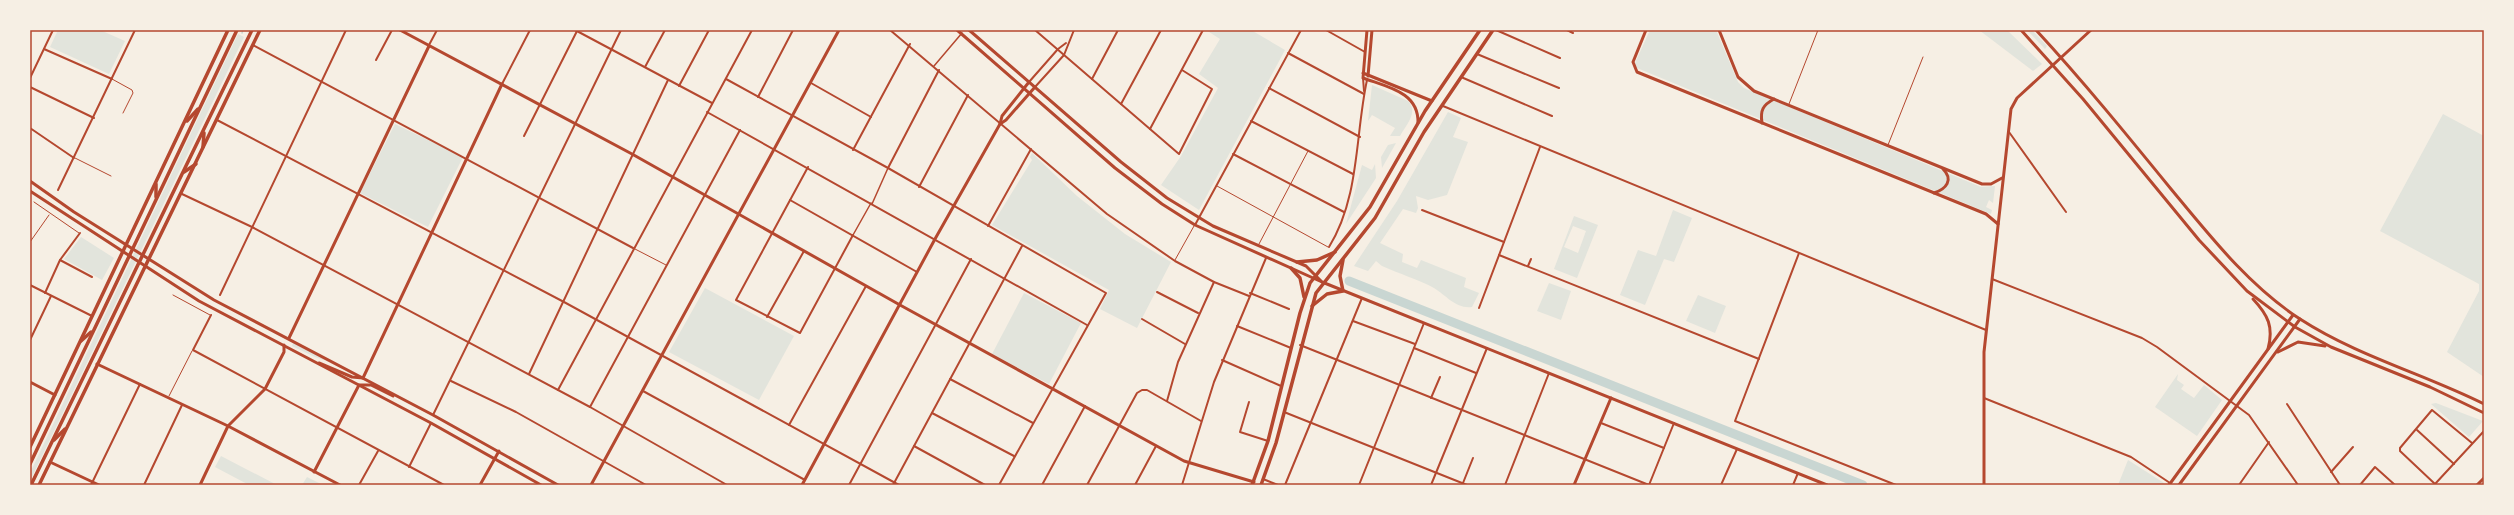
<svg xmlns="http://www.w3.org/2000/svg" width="2514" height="515" viewBox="0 0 2514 515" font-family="Raleway,sans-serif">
<rect width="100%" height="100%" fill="#f6efe4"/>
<g fill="#e2e4dc" fill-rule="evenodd">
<polygon points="58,30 100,30 125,41 109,74 50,47"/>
<polygon points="1206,30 1251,30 1285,50 1199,210 1161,185 1181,156 1218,88 1199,74 1220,39"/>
<polygon points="1650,30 1716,30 1738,82 1744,88 1981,187 1995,186 1993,203 1989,200 1986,207 1992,210 1991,214 1637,68 1635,63"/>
<polygon points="1979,30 2007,30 2042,64 2033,71"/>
<polygon points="2027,30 2032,30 2047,46 2045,49"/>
<polygon points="238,34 244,37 30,481 30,473"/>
<path d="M 1372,85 L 1408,101 C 1419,112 1406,125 1400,136 L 1390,136 L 1395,128 L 1372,115 L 1368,121 Z"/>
<path d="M 1448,112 L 1461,118 L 1453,137 L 1468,142 L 1447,195 L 1428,200 L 1416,196 L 1418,208 L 1416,213 L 1403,209 L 1380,243 L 1403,254 L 1402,262 L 1417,268 L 1421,260 L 1466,278 L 1464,287 L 1479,293 L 1472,307 C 1456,309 1447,296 1434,288 C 1418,279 1399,274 1382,266 L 1376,261 L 1368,271 L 1354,266 L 1397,201 Z"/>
<polygon points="2443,114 2484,136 2484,377 2447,352 2479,291 2479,284 2380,231"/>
<polygon points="395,124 463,157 428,227 360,193"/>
<polygon points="1396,143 1382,168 1381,157 1388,145"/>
<polygon points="1032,153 1077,196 1125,234 1171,262 1137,328 1100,309 1109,290 992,225 1032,160 1030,157"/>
<polygon points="1375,164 1376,178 1346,224 1362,165 1372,170"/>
<polygon points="1673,210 1692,218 1674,262 1664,259 1645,305 1620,295 1638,250 1656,256"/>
<path d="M 1574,216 L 1598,225 L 1577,278 L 1554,269 ZM 1573,226 L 1586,231 L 1578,253 L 1564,247 Z"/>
<polygon points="81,237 114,258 102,280 64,259"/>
<polygon points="1549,283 1571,291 1561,320 1537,311"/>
<polygon points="705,288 794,336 759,400 669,352"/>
<polygon points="1024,293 1081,323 1049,384 992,354"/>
<polygon points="1698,295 1726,306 1715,333 1686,321"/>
<polygon points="293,343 330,362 315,357 292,346"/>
<polygon points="2178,374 2177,380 2184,385 2181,389 2194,398 2204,385 2222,400 2197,436 2155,407"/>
<polygon points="2436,403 2483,421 2469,437 2431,404"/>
<polygon points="221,456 277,485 249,485 215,467"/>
<polygon points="2128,460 2164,483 2163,485 2118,485"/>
<polygon points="307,477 323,485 302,485"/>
</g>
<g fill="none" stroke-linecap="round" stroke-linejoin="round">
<polyline stroke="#c9d6d2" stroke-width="1.5" points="242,33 243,30"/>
<polyline stroke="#c9d6d2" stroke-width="9" points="1349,281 1863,485"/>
<g stroke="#b5482f" stroke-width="1">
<polyline points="112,79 132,90 133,93 123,113"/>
<polyline points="1789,104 1818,30"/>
<polyline points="1888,145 1923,57"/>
<polyline points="75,158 111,176"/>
<polyline points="1217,186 1328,247"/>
<polyline points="34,202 79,233"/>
<polyline points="30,242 49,215"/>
<polyline points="1259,244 1308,151"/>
<polyline points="635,249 666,265"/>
<polyline points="1175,260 1194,226"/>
<polyline points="173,295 210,315"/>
<polyline points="169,396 192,351"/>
</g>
<g stroke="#b5482f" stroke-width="1.5">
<polyline points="934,66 962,33"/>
<polyline points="872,204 888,168"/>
<polyline points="853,235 871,203"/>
</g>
<g stroke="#b5482f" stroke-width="2">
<polyline points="575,30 712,103"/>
<polyline points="890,30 1107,214 1175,261 1214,282 1249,296"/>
<polyline points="1035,30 1179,154 1212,89 1182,70"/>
<polyline points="1326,30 1365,52"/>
<polyline points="1496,30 1560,58"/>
<polyline points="1567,30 1573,33"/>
<polyline points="253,45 633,248"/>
<polyline points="429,45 437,30"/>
<polyline points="44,49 112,79"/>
<polyline points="1288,53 1364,94"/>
<polyline points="1477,54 1559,88"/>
<polyline points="376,60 392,30"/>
<polyline points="645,67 665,30"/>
<polyline points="1461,77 1552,116"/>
<polyline points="30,78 53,30"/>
<polyline points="1363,78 1364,91"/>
<polyline points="726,79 888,168 1106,293 999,485"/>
<polyline points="1092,79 1118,30"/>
<polyline points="1029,82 1058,49 1066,43"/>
<polyline points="811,83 871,117"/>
<polyline points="502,84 530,30"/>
<polyline points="679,86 709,30"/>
<polyline points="30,87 94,118"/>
<polyline points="1035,87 1064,55 1074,30"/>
<polyline points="1269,88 1360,137"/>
<polyline points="758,97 793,30"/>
<polyline points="1121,104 1161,30"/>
<polyline points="1443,106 1986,330"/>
<polyline points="707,112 1087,325"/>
<polyline points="217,120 564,302 899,485"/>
<polyline points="1251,121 1353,174"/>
<polyline points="30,128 74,158"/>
<polyline points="1150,129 1203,30"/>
<polyline points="2009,132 2066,212"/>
<polyline points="524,136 577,31"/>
<polyline points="853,150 910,44"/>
<polyline points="1233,154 1344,212"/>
<polyline points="808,167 736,300 800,333 853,235"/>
<polyline points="888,168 939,70"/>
<polyline points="919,187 968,95"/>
<polyline points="58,190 135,30"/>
<polyline points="182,194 252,227 590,407 727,485"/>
<polyline points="790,200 917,272"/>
<polyline points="1422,210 1504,242"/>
<polyline points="1195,225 1301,30"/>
<polyline points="988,226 1031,149"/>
<path d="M 1329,247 C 1360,197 1355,135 1367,80"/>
<polyline points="1799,253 1735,421 1896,485"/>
<polyline points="1499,255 1759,359"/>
<polyline points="60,260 92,277"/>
<polyline points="1528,266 1531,259"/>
<polyline points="1992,279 2142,338 2157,347 2249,415 2298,485"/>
<polyline points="30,285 92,316"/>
<polyline points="1157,292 1198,313"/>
<polyline points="45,293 60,260 80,233"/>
<polyline points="1250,293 1289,309"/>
<polyline points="220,295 346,30"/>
<polyline points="1479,308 1540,147"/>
<polyline points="211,315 193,350 444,485"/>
<polyline points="767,317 804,251"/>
<polyline points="1142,319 1185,344"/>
<polyline points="1353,321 1415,344"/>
<polyline points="1237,326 1291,348"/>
<polyline points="30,340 51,296"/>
<polyline points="1300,345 1649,485"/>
<polyline points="1414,348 1476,373"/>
<polyline points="1222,360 1281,386"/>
<polyline points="529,374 668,80"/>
<polyline points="950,379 1033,423"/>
<polyline points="451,381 516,412 646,485"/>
<polyline points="558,390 752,30"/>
<polyline points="643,391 805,480"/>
<polyline points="1431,398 1440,377"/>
<polyline points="1984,398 2131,457 2170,483"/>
<polyline points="1167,401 1178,362 1214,282"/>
<polyline points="1249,402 1240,432 1268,441"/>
<polyline points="2287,404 2340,485"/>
<polyline points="590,407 740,130"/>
<polyline points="1284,412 1467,485"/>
<polyline points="932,413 1014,456"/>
<polyline points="433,415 621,30"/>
<polyline points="1601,423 1664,448"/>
<polyline points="789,425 866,286"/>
<polyline points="2417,430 2454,464"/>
<polyline points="2472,443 2432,410 2400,448 2400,451 2435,484 2484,431"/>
<polyline points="914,446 985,485"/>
<polyline points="409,467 431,423"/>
<polyline points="2331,472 2353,447"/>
<polyline points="1263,479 1278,485"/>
<polyline points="1463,483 1473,458"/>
<polyline points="91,485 140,384"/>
<polyline points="144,485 182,405"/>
<polyline points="359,485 378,451"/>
<polyline points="849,485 971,259"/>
<polyline points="893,485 1022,246"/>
<polyline points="1042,485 1085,406"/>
<polyline points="1087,485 1137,393 1142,390 1147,390 1201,421"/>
<polyline points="1135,485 1156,446"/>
<polyline points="1182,485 1214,382 1266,258"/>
<polyline points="1285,485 1362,298"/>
<polyline points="1359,485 1424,323"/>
<polyline points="1431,485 1487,348"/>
<polyline points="1505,485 1549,373"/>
<polyline points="1649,485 1674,423"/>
<polyline points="1721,485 1737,449"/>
<polyline points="1793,485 1798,473"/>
<polyline points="2239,485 2269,442"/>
<polyline points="2360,485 2375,467 2395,485"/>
</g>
<g stroke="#b5482f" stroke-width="3">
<polyline points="400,30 632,154 900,305 1184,461 1254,482"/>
<polyline points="957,30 1115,168 1162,204 1195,225 1322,282 1827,485"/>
<polyline points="969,30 1121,162 1167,198 1213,226 1306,266 1321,281"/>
<path d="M 1367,30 L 1363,78 C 1387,87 1419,92 1418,123"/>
<polyline points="1646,30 1633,62 1637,72 1986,214 1998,224"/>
<polyline points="1719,30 1738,77 1754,91 1982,184 1991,184 2002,178"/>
<polyline points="1363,73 1432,101"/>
<polyline points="1368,76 1372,30"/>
<path d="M 1762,123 C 1760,110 1763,105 1774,99"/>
<polyline points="1000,124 1006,120 1035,87"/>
<path d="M 1934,193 C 1946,189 1954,180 1943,169"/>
<polyline points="289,338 429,46"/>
<polyline points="319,363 352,377 363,378 502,84"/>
<polyline points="97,364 228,426 340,485"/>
<polyline points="30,382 55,395"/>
<polyline points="50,462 99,485"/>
<polyline points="314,472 359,385 371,385 393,396"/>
<polyline points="200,485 228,426 265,389 284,352 284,345"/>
<polyline points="802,485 935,239 1000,124 1002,116 1029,82"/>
<polyline points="1574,485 1611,398"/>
<polyline points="2169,485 2293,315"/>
<polyline points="2477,485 2484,478"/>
</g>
<g stroke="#b5482f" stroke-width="3">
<polyline points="2021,30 2083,99 2199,240 2247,291 2295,327 2331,347 2430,387 2484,413"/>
<path d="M 2036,30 C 2083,81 2127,135 2171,189 C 2210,236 2249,286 2300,319 C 2357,356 2424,374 2484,404"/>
<polyline points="30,181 74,212 214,300 433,415 558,485"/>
<polyline points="30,191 199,301 431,423 541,485"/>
<path d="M 2253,299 C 2268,315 2274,327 2268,349"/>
<polyline points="2278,352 2298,342 2325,346"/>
<polyline points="480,485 499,451"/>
<polyline points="591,485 839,30"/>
<polyline points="1984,485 1984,352 2011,109 2017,98 2091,30"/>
<polyline points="2179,485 2300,319"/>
</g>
<g stroke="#b5482f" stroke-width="3.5">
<polyline points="1297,262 1317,260 1335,252"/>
<polyline points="1291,268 1300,278 1304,297"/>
<polyline points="1312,306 1327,294 1343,291 1340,276 1343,260"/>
<polyline points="1252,485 1268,441 1300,313 1310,283 1370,207 1425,111 1480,30"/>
<polyline points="1261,485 1276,443 1316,293 1375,218 1424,132 1493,30"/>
</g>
<g stroke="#b5482f" stroke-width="3.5">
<polyline points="187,121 198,109"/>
<polyline points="203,147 204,133"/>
<polyline points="184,172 196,164"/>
<polyline points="156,197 156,184"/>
<polyline points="81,341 91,332"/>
<polyline points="54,440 65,429"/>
<polyline points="30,447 228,30"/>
<polyline points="30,464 237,30"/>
<polyline points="31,485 252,30"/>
<polyline points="39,485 260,30"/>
</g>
</g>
<rect width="2514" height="515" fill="none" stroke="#f6efe4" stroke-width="62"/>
<rect x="31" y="31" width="2452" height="453" fill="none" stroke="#b5482f" stroke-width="1.5"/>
</svg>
